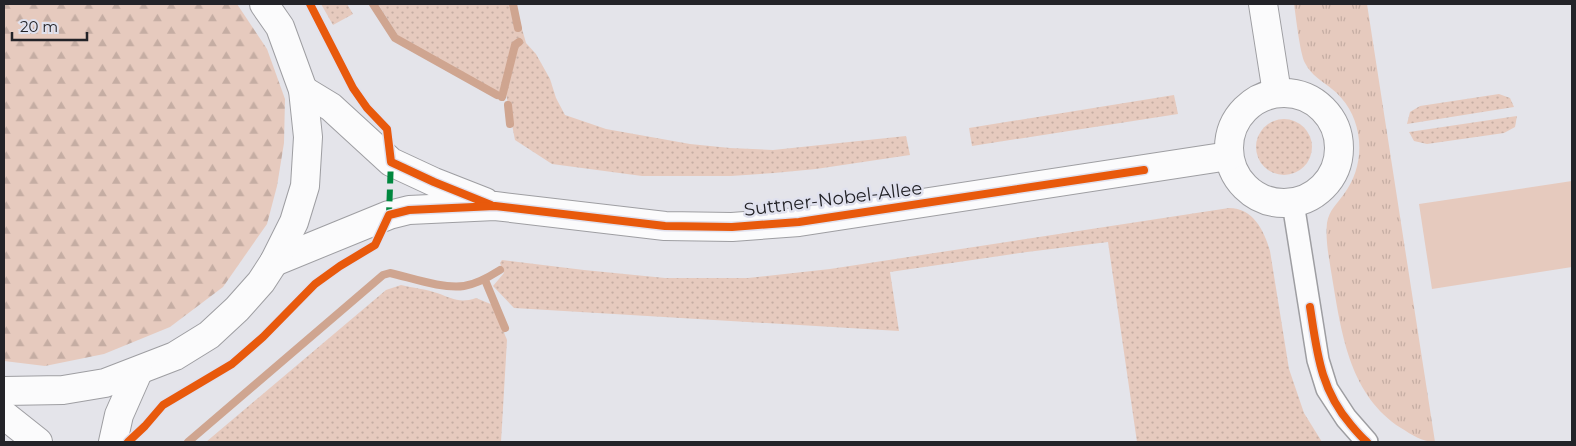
<svg xmlns="http://www.w3.org/2000/svg" width="1576" height="446" viewBox="0 0 1576 446" font-family="Montserrat,sans-serif">
<defs>
<pattern id="grass-dots" width="8" height="8" patternUnits="userSpaceOnUse" patternTransform="scale(1.25)"><rect width="8" height="8" fill="#e6cabe"/><path d="M2 2h.1M6 6h.1" fill="none" stroke="#c5ada3" stroke-width="1.8" stroke-linecap="round"/></pattern>
<pattern id="forest-firs" width="22" height="20" patternUnits="userSpaceOnUse" patternTransform="scale(1.25)"><rect width="22" height="20" fill="#e6cabe"/><path d="M5 1l3.5 6h-7zM16 11l3.5 6h-7z" fill="#c5ada3"/></pattern>
<pattern id="park-tufts" width="24" height="20" patternUnits="userSpaceOnUse" patternTransform="scale(1.25)"><rect width="24" height="20" fill="#e6cabe"/><path d="M3 7l-1-3M5 7V3M7 7l1-3M15 17l-1-3M17 17v-4M19 17l1-3" fill="none" stroke="#c5ada3"/></pattern>
</defs>
<rect width="100%" height="100%" fill="#e4e4ea"/>
<g fill="url(#grass-dots)">
<polygon points="321,4 347,4 353,14 333,25"/>
<polygon points="378,4 515,4 526,43 536,54 550,79 556,98 565,115 606,129 690,144 730,148 773,150 906,136 910,155 816,169 774,173 731,176 642,176 552,164 515,140 506,94 518,47 520,45 517,38 499,94 401,40"/>
<polygon points="1499,94 1510,98 1514,107 1407,124 1410,112 1420,106"/>
<polygon points="1174,95 1178,114 972,146 969,128"/>
<polygon points="1517,116 1515,127 1504,133 1427,144 1414,141 1409,132"/>
<circle cx="1284" cy="147" r="28"/>
<path d="M 1229,208 C 1253,208 1264,230 1270,251 L 1289,369 L 1304,413 L 1322,442 L 1137,442 L 1108,242 L 1027,252 L 890,272 L 899,331 L 514,308 L 493,286 L 504,273 L 500,263 L 502,260 L 584,270 L 665,278 L 748,278 L 830,269 Z"/>
<path d="M 401,285 C 413,288 426,289 437,293 C 452,298 459,304 476,298 L 493,305 L 507,340 L 501,442 L 206,442 L 386,290 Z"/>
</g>
<polygon fill="url(#forest-firs)" points="4,4 237,4 267,49 285,99 284,143 277,186 267,224 223,287 170,327 104,354 45,366 4,361"/>
<path fill="url(#park-tufts)" d="M 1294,4 L 1367,4 L 1435,442 C 1423,442 1412,435 1401,428 C 1351,396 1342,337 1333,283 C 1330,263 1325,242 1327,223 C 1329,210 1337,204 1344,194 C 1357,176 1362,155 1358,133 C 1355,116 1346,100 1332,89 C 1322,81 1311,75 1305,63 C 1300,54 1296,17 1294,4 Z"/>
<polygon fill="#e6cabe" points="1572,181 1572,267 1432,289 1419,204"/>
<g fill="none" stroke-linecap="round" stroke-linejoin="round">
<g stroke="#cfa590" stroke-width="8">
<polyline points="373,4 395,38 497,95"/>
<polyline points="513,4 518,28"/>
<polyline points="502,97 515,45 519,42"/>
<polyline points="508,105 510,124"/>
<polyline points="485,280 505,328"/>
<path d="M 188,442 L 383,275 L 390,273 C 412,278 442,289 464,286 C 477,284 489,277 500,270"/>
</g>
<defs>
<polyline id="street" points="1293,203 1318,360 1327,389 1346,418 1367,442"/>
<g id="secondary">
<polyline points="1263,4 1277,93"/>
<polyline points="303,90 331,107 391,162 434,182 485,202"/>
<circle cx="1284" cy="148" r="55"/>
<polyline points="274,262 389,215 409,210 495,206 665,226 732,227 799,222 1229,156"/>
<polyline points="4,391 63,390 105,383 175,356 209,335 237,309 261,282 274,262 294,222 305,186 308,137 303,90 280,27 264,4"/>
<polyline points="4,415 38,442"/>
<polyline points="113,442 119,415 138,372"/>
</g>
</defs>
<use href="#street" stroke="#9e9ea2" stroke-width="24"/>
<use href="#secondary" stroke="#9e9ea2" stroke-width="30"/>
<use href="#street" stroke="#fbfbfc" stroke-width="21"/>
<use href="#secondary" stroke="#fbfbfc" stroke-width="28"/>
<polyline stroke="#00873e" stroke-width="6" stroke-dasharray="12 6" stroke-linecap="butt" points="387,219 389,215 391,159"/>
<defs>
<g id="cycleway">
<polyline points="310,4 353,88 367,108 387,129 391,162 434,182 491,205"/>
<path d="M 1310,307 C 1317,352 1320,389 1351,425 C 1356,431 1361,437 1367,442"/>
<polyline points="128,442 145,426 163,405 232,364 263,337 315,284 340,266 375,245 389,215 409,210 495,206 665,226 732,227 799,222 1144,170"/>
</g>
</defs>
<use href="#cycleway" stroke="#e0e1ee" stroke-width="11"/>
<use href="#cycleway" stroke="#e8590c" stroke-width="8"/>
</g>
<g text-anchor="middle" stroke-width="5" stroke-linejoin="round" paint-order="stroke">
<g font-size="18" fill="#232328" stroke="#e0e1ee">
<text transform="translate(833 199) rotate(-7)" y="6">Suttner-Nobel-Allee</text>
</g>
</g>
<rect width="1576" height="446" fill="none" stroke="#232328" stroke-width="10"/>
<path d="M12 32v8h75v-8" fill="none" stroke="#232328" stroke-width="2.5"/>
<text x="20" y="32" font-size="15" fill="#232328" stroke="#e0e1ee" stroke-width="4" paint-order="stroke">20 m</text>
</svg>
